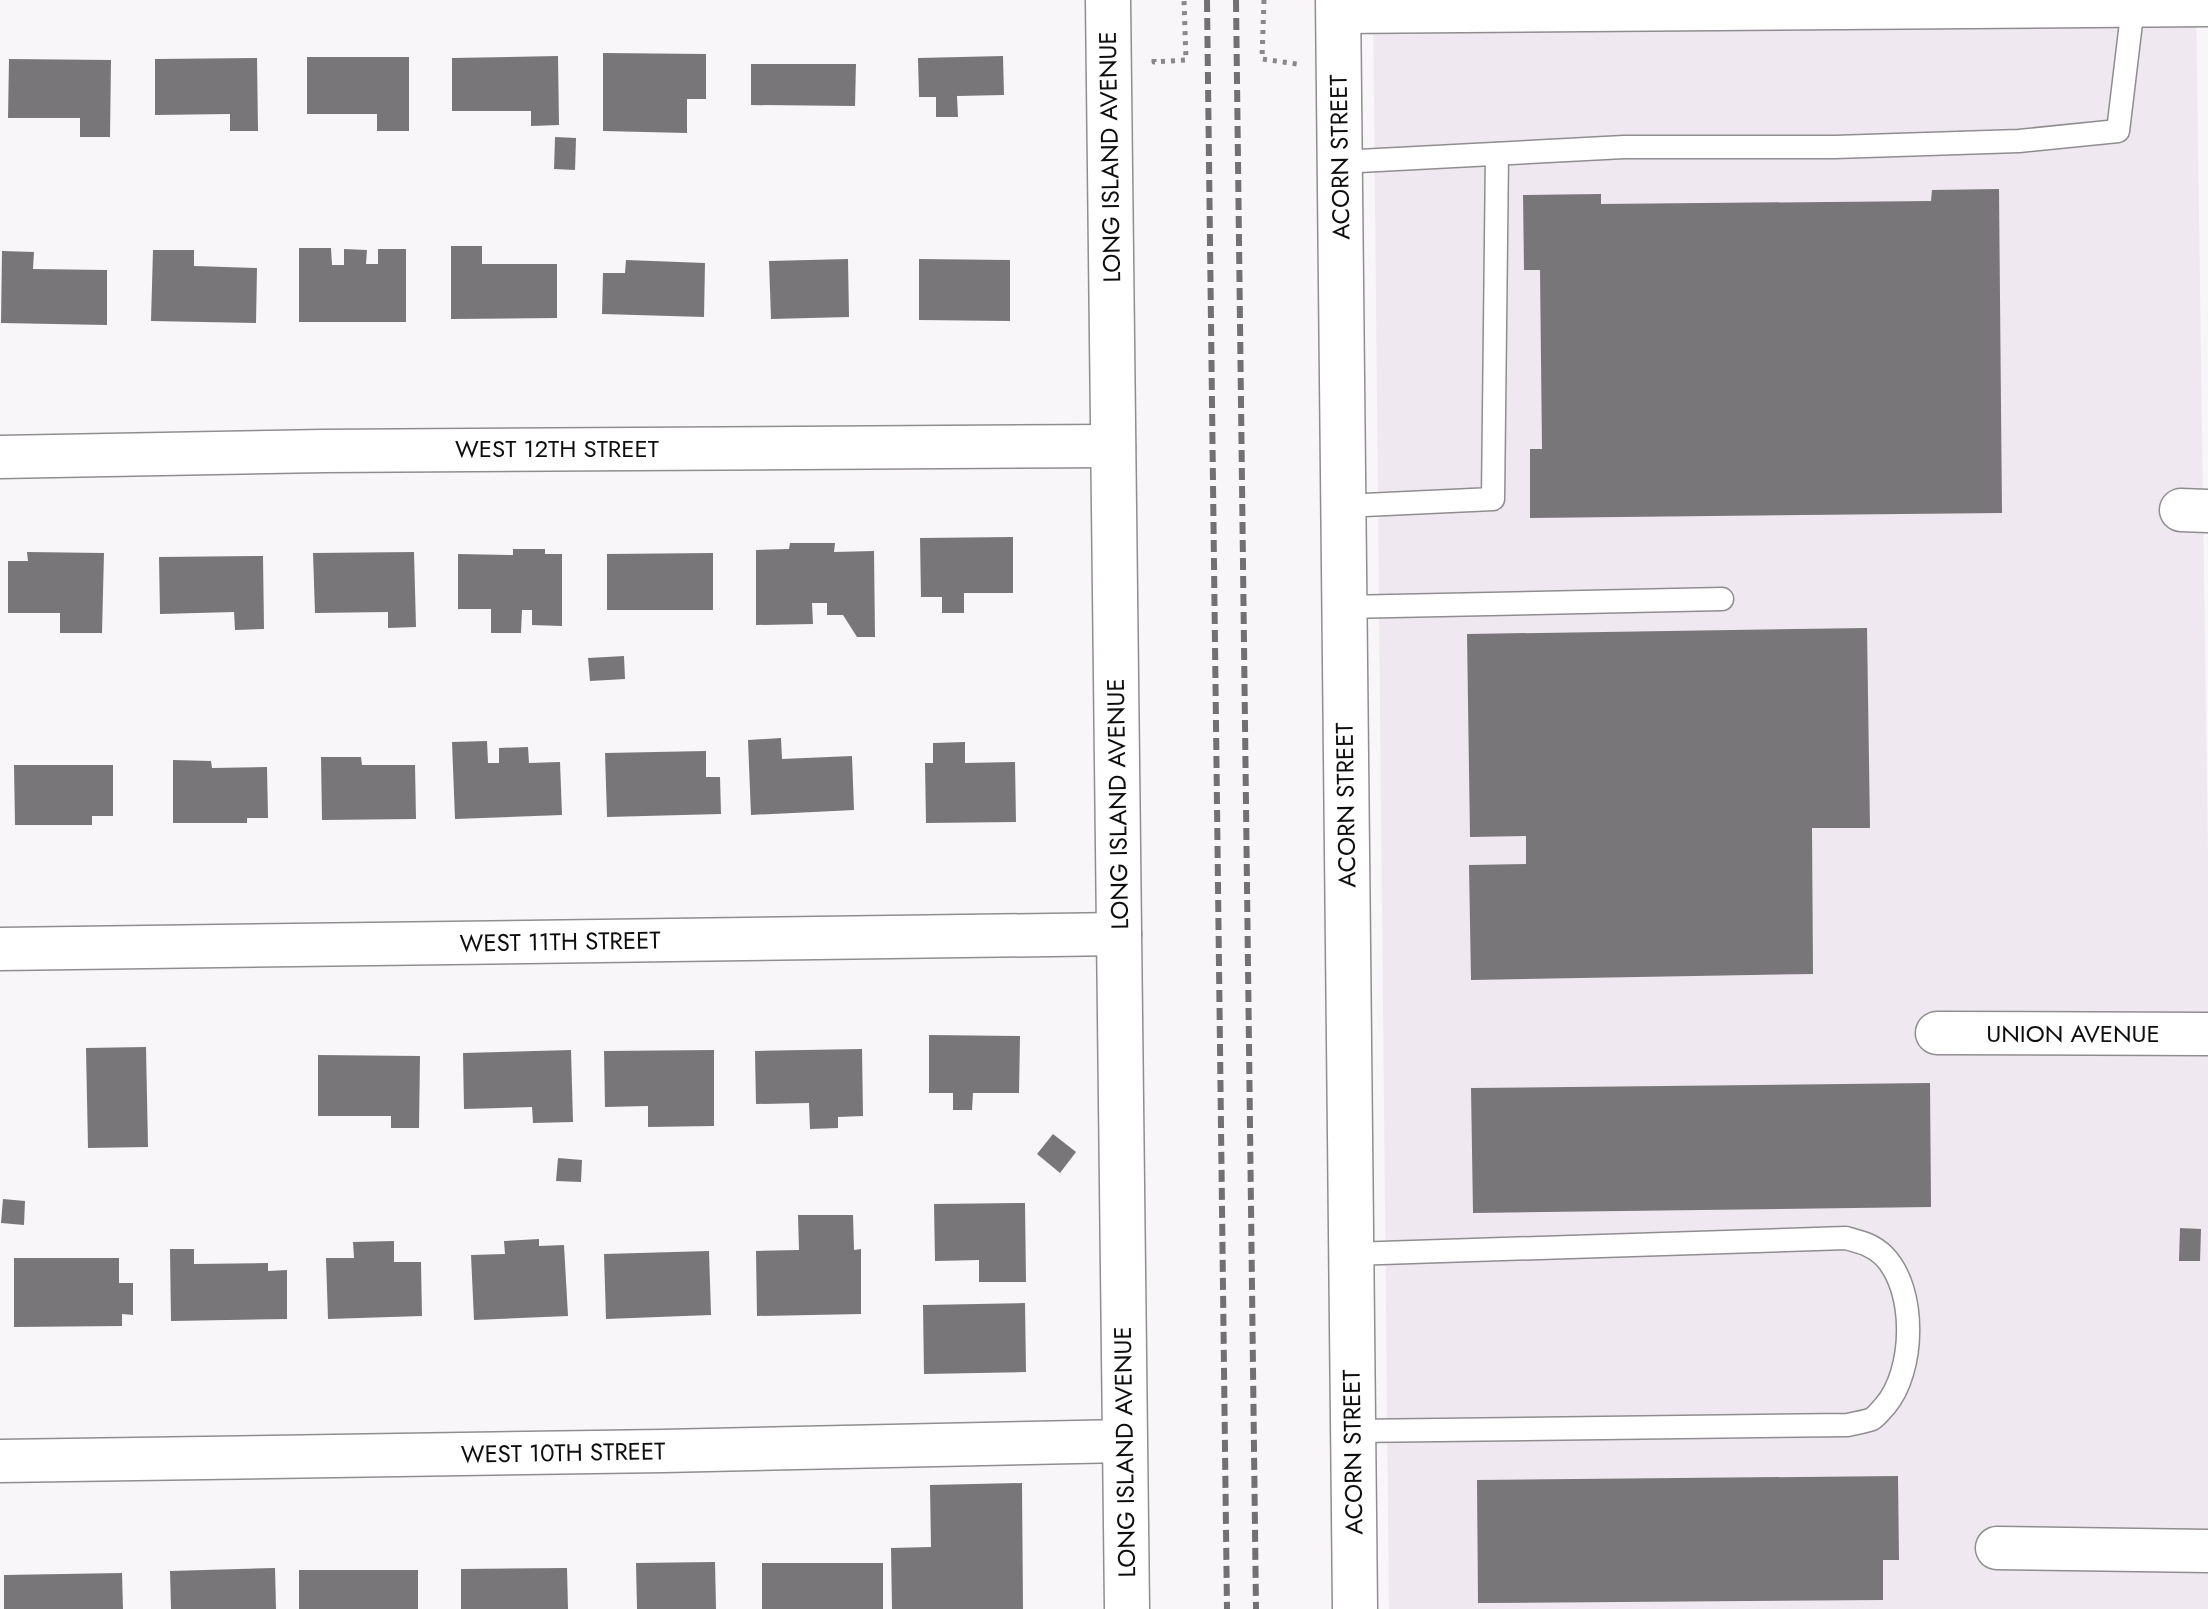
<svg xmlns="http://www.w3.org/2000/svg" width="2208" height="1609" viewBox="0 0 2208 1609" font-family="Jost,sans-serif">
<rect width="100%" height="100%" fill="#f9f6fa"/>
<polygon fill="#efe8f0" points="1373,0 2196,0 2208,857 2208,1609 1389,1609"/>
<g fill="#797679">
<polygon points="603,53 706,54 706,99 687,99 687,133 603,131"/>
<polygon points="558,56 559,125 531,126 531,111 452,111 452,58"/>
<polygon points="1003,56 1004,95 957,96 958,117 936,117 936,97 919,97 918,58"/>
<polygon points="307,57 409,57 409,131 377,131 377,114 307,114"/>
<polygon points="257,58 258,131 230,131 230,114 155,115 155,59"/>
<polygon points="9,59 111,60 110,137 80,137 80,118 8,118"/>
<polygon points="751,64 856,64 855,106 751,105"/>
<polygon points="555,137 576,138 575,170 554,169"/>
<polygon points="1999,189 2002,513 1530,518 1530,449 1542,449 1540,270 1524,270 1523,195 1601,194 1601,204 1931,201 1932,190"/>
<polygon points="451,246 482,246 482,264 557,264 557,318 451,319"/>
<polygon points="299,248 331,248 332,265 344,265 344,249 367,250 366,264 378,264 378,249 406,249 406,322 299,322"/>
<polygon points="153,250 194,250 194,266 257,268 256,323 151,321"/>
<polygon points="2,251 34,252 33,269 107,270 107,325 1,323"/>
<polygon points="848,259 849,317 771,319 769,261"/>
<polygon points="919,259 1010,260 1010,321 919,320"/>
<polygon points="626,260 705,263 704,317 602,314 603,273 625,273"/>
<polygon points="1013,537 1013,593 964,593 964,613 942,613 942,597 921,597 920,538"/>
<polygon points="790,543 835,543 834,552 874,551 875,637 857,637 843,615 827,615 827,603 812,603 813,624 756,625 756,550 789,549"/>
<polygon points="513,549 545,549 545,554 562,554 562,626 532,625 532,610 522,610 521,633 491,633 491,609 458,609 458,554 513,555"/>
<polygon points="27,552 104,553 102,633 60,633 60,613 8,613 8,561 28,561"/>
<polygon points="414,552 416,627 388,628 388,612 315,613 313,553"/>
<polygon points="713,553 713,610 607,610 607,554"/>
<polygon points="263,556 264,629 235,630 234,612 160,614 159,557"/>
<polygon points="1867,628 1870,828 1812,828 1813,974 1471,980 1469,865 1526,864 1526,836 1470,837 1467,634"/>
<polygon points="624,656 625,679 590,681 588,658"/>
<polygon points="781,738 782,759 852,756 854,810 751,815 748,740"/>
<polygon points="487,741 488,763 499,763 499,748 528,747 529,763 560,762 562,815 455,819 452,742"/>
<polygon points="965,742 965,763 1015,762 1016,822 926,823 925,763 933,763 933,743"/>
<polygon points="706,751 706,777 720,777 721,814 607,817 605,753"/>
<polygon points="321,757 361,757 362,765 415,765 416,819 322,820"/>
<polygon points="173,760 211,761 212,768 267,767 268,818 247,818 247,823 173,823"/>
<polygon points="14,765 113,765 113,816 92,816 92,825 15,825"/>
<polygon points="929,1035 1020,1036 1019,1093 973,1093 972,1110 953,1110 953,1093 929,1093"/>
<polygon points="146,1047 148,1147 88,1148 86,1048"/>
<polygon points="862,1049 863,1116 838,1117 838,1128 810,1129 809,1103 756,1104 755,1051"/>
<polygon points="571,1050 573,1122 533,1123 532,1107 464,1109 463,1053"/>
<polygon points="714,1050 714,1126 648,1127 648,1106 605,1107 604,1051"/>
<polygon points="318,1055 420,1056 419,1128 391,1128 391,1116 318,1116"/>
<polygon points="1930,1083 1931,1207 1473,1213 1471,1088"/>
<polygon points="1053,1134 1076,1152 1060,1173 1037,1154"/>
<polygon points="558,1158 582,1160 581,1182 556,1181"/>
<polygon points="3,1199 25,1201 24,1225 1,1223"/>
<polygon points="1025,1203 1026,1282 979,1282 979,1260 935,1261 934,1204"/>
<polygon points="798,1215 853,1215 854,1250 861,1249 861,1314 757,1316 756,1251 799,1250"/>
<polygon points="2180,1228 2201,1229 2200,1261 2179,1261"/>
<polygon points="539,1239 539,1246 564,1245 568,1316 474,1320 471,1255 505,1254 504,1241"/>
<polygon points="394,1241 394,1262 421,1262 422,1316 328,1319 326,1258 354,1258 353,1242"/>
<polygon points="170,1249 194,1249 194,1264 268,1263 268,1271 287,1270 287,1319 171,1321"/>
<polygon points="709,1251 711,1315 606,1319 604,1254"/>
<polygon points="14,1258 119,1258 119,1283 133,1283 133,1315 122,1314 122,1326 14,1327"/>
<polygon points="1025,1303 1026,1372 924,1374 923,1305"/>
<polygon points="1898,1476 1899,1560 1883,1560 1883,1600 1478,1603 1477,1480"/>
<polygon points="1022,1483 1023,1609 892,1609 891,1548 931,1547 930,1485"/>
<polygon points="715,1562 716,1609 637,1609 636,1563"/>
<rect x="762" y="1563" width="121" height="46"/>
<polygon points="275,1568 276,1609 171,1609 170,1571"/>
<polygon points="567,1568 568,1609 461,1609 461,1569"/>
<rect x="299" y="1570" width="119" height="39"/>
<polygon points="122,1573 123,1609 4,1609 4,1575"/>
</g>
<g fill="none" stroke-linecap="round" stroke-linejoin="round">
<defs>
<g id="lane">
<polyline points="1340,162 1624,147 1835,147 2019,141 2118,131 2133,6"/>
<polyline points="1343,506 1493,499 1497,154"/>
<polyline points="1344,607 1722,599"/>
<path d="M 1351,1254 L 1846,1238 C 1861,1242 1873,1245 1884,1256 C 1917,1290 1915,1371 1885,1406 C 1881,1410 1877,1416 1872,1419 C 1865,1422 1855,1423 1848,1425 L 1353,1431"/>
</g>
<g id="street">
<polyline points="1338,12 2208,5"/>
<polyline points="0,457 324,451 1114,446"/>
<polyline points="2181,510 2208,511"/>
<polyline points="0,949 1120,934"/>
<polyline points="1937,1033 2208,1034"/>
<polyline points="0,1461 663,1451 1125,1441"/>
<polyline points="1997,1548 2208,1551"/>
</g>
<g id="secondary">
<polyline points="1108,0 1127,1609"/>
<polyline points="1338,0 1355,1609"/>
</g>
</defs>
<use href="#lane" stroke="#908d90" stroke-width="25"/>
<use href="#street" stroke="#908d90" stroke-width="45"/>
<use href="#secondary" stroke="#908d90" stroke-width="47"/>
<g stroke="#89878a" stroke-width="5" stroke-dasharray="4 6" stroke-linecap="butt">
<polyline points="1264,0 1262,59 1297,64"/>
<polyline points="1154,59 1154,62 1186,60 1184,0"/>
</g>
<use href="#lane" stroke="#fff" stroke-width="22"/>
<use href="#street" stroke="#fff" stroke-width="42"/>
<use href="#secondary" stroke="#fff" stroke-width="44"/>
<g stroke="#727073" stroke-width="6" stroke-dasharray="12 6" stroke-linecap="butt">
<polyline points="1207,0 1227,1609"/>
<polyline points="1236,0 1256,1609"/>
</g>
</g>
<g text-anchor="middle" stroke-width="8" stroke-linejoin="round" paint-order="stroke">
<g font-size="24" fill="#0f0e0f" stroke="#fff">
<text transform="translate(1110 157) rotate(-91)" y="8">LONG ISLAND AVENUE</text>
<text transform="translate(1340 157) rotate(-91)" y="8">ACORN STREET</text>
<text x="557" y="457">WEST 12TH STREET</text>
<text transform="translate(1118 804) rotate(-91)" y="8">LONG ISLAND AVENUE</text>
<text transform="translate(1346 805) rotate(-91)" y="8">ACORN STREET</text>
<text transform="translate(560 942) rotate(-1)" y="8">WEST 11TH STREET</text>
<text x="2073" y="1042">UNION AVENUE</text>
<text transform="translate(1125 1452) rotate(-91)" y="8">LONG ISLAND AVENUE</text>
<text transform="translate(1353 1452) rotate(-91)" y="8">ACORN STREET</text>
<text transform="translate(563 1453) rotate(-1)" y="8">WEST 10TH STREET</text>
</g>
</g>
</svg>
